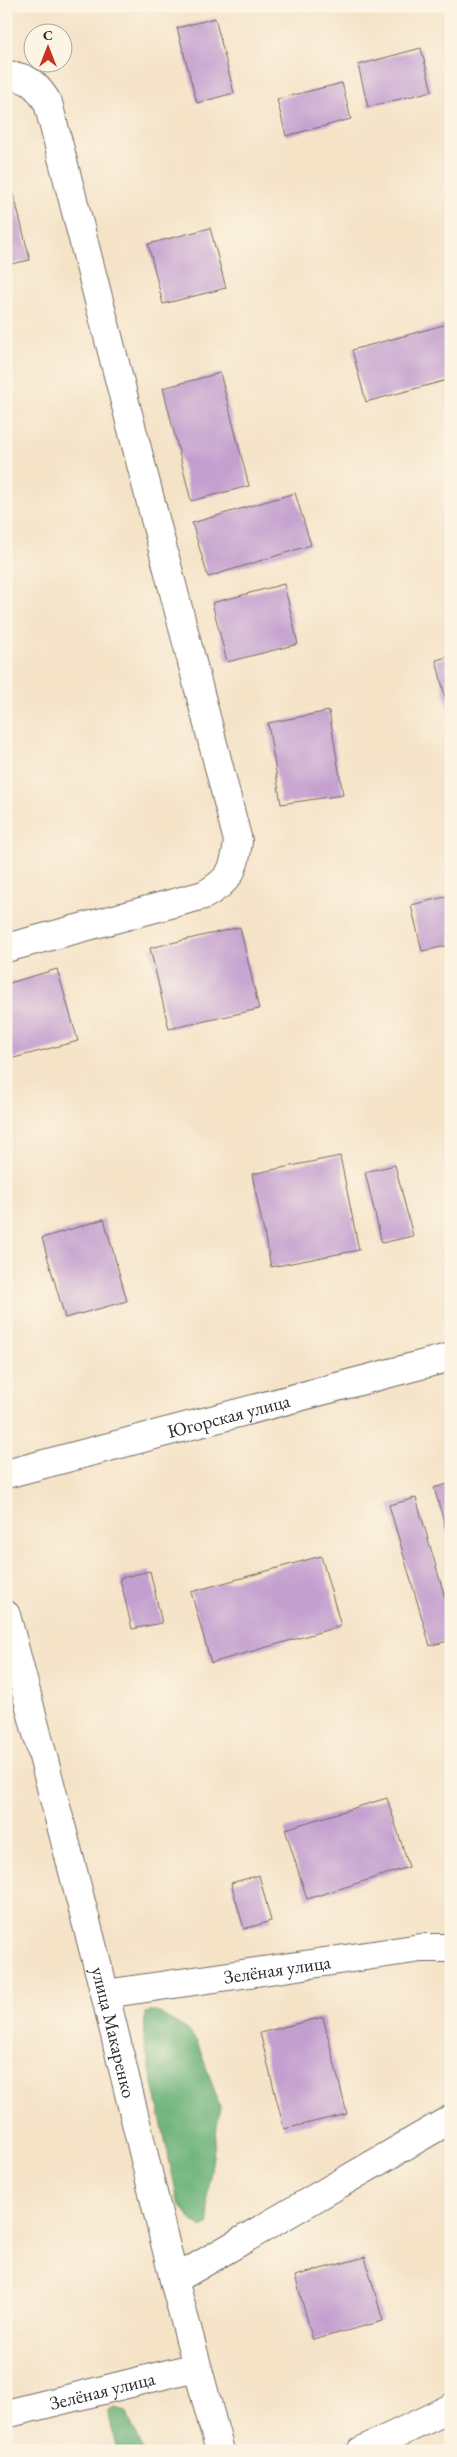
<svg xmlns="http://www.w3.org/2000/svg" width="457" height="2457" viewBox="0 0 457 2457" font-family="'EB Garamond',serif">
<rect width="100%" height="100%" fill="#fcf5e5"/>
<filter id="ink" filterUnits="userSpaceOnUse"><feTurbulence type="fractalNoise" baseFrequency=".02" numOctaves="2"/><feDisplacementMap in="SourceGraphic" scale="10" xChannelSelector="R" yChannelSelector="G"/><feConvolveMatrix kernelMatrix="1 2 1 2 8 2 1 2 1" color-interpolation-filters="sRGB"/></filter>
<filter id="wash" filterUnits="userSpaceOnUse"><feTurbulence type="fractalNoise" baseFrequency=".0096" numOctaves="4" result="noise"/><feDisplacementMap in="SourceGraphic" scale="20" xChannelSelector="R" yChannelSelector="G"/><feGaussianBlur stdDeviation="1.12" result="paint"/><feColorMatrix in="noise" values="0 0 0 0 0 0 0 0 0 0 0 0 0 0 0 0 0 1.4 0 .05"/><feComposite in="paint" operator="in"/></filter>
<g filter="url(#wash)">
<rect width="100%" height="100%" fill="#f5e3c8"/>
<g fill="#68b076" stroke="#4a6e50">
<polygon points="156,2011 188,2030 197,2042 220,2106 207,2199 209,2224 202,2228 190,2219 178,2201 144,2041 145,2013"/>
<polygon points="115,2408 126,2411 143,2451 117,2451 108,2411"/>
</g>
<g id="blocks">
<g fill="#c39fcf">
<polygon points="215,18 234,93 197,103 177,28"/>
<polygon points="421,48 432,91 368,107 358,65"/>
<polygon points="342,83 351,119 286,136 277,99"/>
<polygon points="14,195 30,260 6,265 6,197"/>
<polygon points="210,228 226,288 163,304 148,244"/>
<polygon points="451,323 451,379 366,402 352,350"/>
<polygon points="220,373 249,486 191,501 163,388"/>
<polygon points="295,493 311,545 208,577 192,523"/>
<polygon points="284,584 298,644 227,662 212,603"/>
<polygon points="451,656 451,717 450,717 436,660"/>
<polygon points="329,711 343,795 281,804 268,723"/>
<polygon points="449,896 451,945 422,951 411,905"/>
<polygon points="240,927 259,1009 169,1029 150,948"/>
<polygon points="57,969 78,1041 6,1060 6,984"/>
<polygon points="340,1156 359,1250 271,1267 252,1174"/>
<polygon points="395,1165 413,1236 382,1243 365,1172"/>
<polygon points="104,1219 127,1301 65,1318 42,1238"/>
<polygon points="451,1483 451,1542 450,1542 434,1488"/>
<polygon points="416,1498 451,1618 451,1640 430,1646 389,1505"/>
<polygon points="321,1556 341,1626 211,1663 191,1592"/>
<polygon points="150,1571 162,1623 132,1629 120,1578"/>
<polygon points="387,1798 409,1867 307,1899 285,1829"/>
<polygon points="259,1875 271,1921 244,1929 231,1883"/>
<polygon points="323,2017 347,2114 284,2129 260,2033"/>
<polygon points="365,2257 383,2321 313,2340 295,2276"/>
</g>
</g>
</g>
<g filter="url(#ink)">
<use href="#blocks" fill-opacity="0" stroke="#726b62" stroke-width="1"/>
<g fill="none" stroke-linecap="round" stroke-linejoin="round">
<defs>
<g id="minor">
<path d="M 6,75 C 29,77 37,85 48,103 L 238,841 C 235,871 229,881 204,895 L 6,948"/>
<path id="s1" d="M 6,1474 L 451,1357"/>
<path id="s2" d="M 6,1615 L 105,1994 L 174,2280 L 220,2451"/>
<path id="s3" d="M 105,1994 L 421,1948 L 451,1948"/>
<polyline points="174,2280 451,2119"/>
<path id="s4" d="M 6,2414 L 196,2367"/>
<polyline points="361,2451 451,2408"/>
</g>
</defs>
<use href="#minor" stroke="#726b62" stroke-width="30"/>
<use href="#minor" stroke="#fff" stroke-width="28"/>
</g>
</g>
<g text-anchor="middle" stroke-width="4" stroke-linejoin="round" paint-order="stroke">
<g font-size="19" fill="#2b2b2b" stroke="#fcf5e5">
<text dy="7" stroke="none"><textPath href="#s1" startOffset="230">Югорская улица</textPath></text>
<text dy="7" stroke="none"><textPath href="#s3" startOffset="174">Зелёная улица</textPath></text>
<text dy="7" stroke="none"><textPath href="#s2" startOffset="431">улица Макаренко</textPath></text>
<text dy="7" stroke="none"><textPath href="#s4" startOffset="99">Зелёная улица</textPath></text>
</g>
</g>
<rect width="457" height="2457" fill="none" stroke="#fcf5e5" stroke-width="25"/>
<g transform="translate(48 48)"><circle r="24" fill="#fcf5e5" stroke="#a8a49b"/>
<path d="M0-4L9 19L0 12L-9 19Z" fill="#c8321e"/>
<text y="-8" font-size="14" font-weight="bold" text-anchor="middle" fill="#2b2b2b">С</text>
</g>
</svg>
